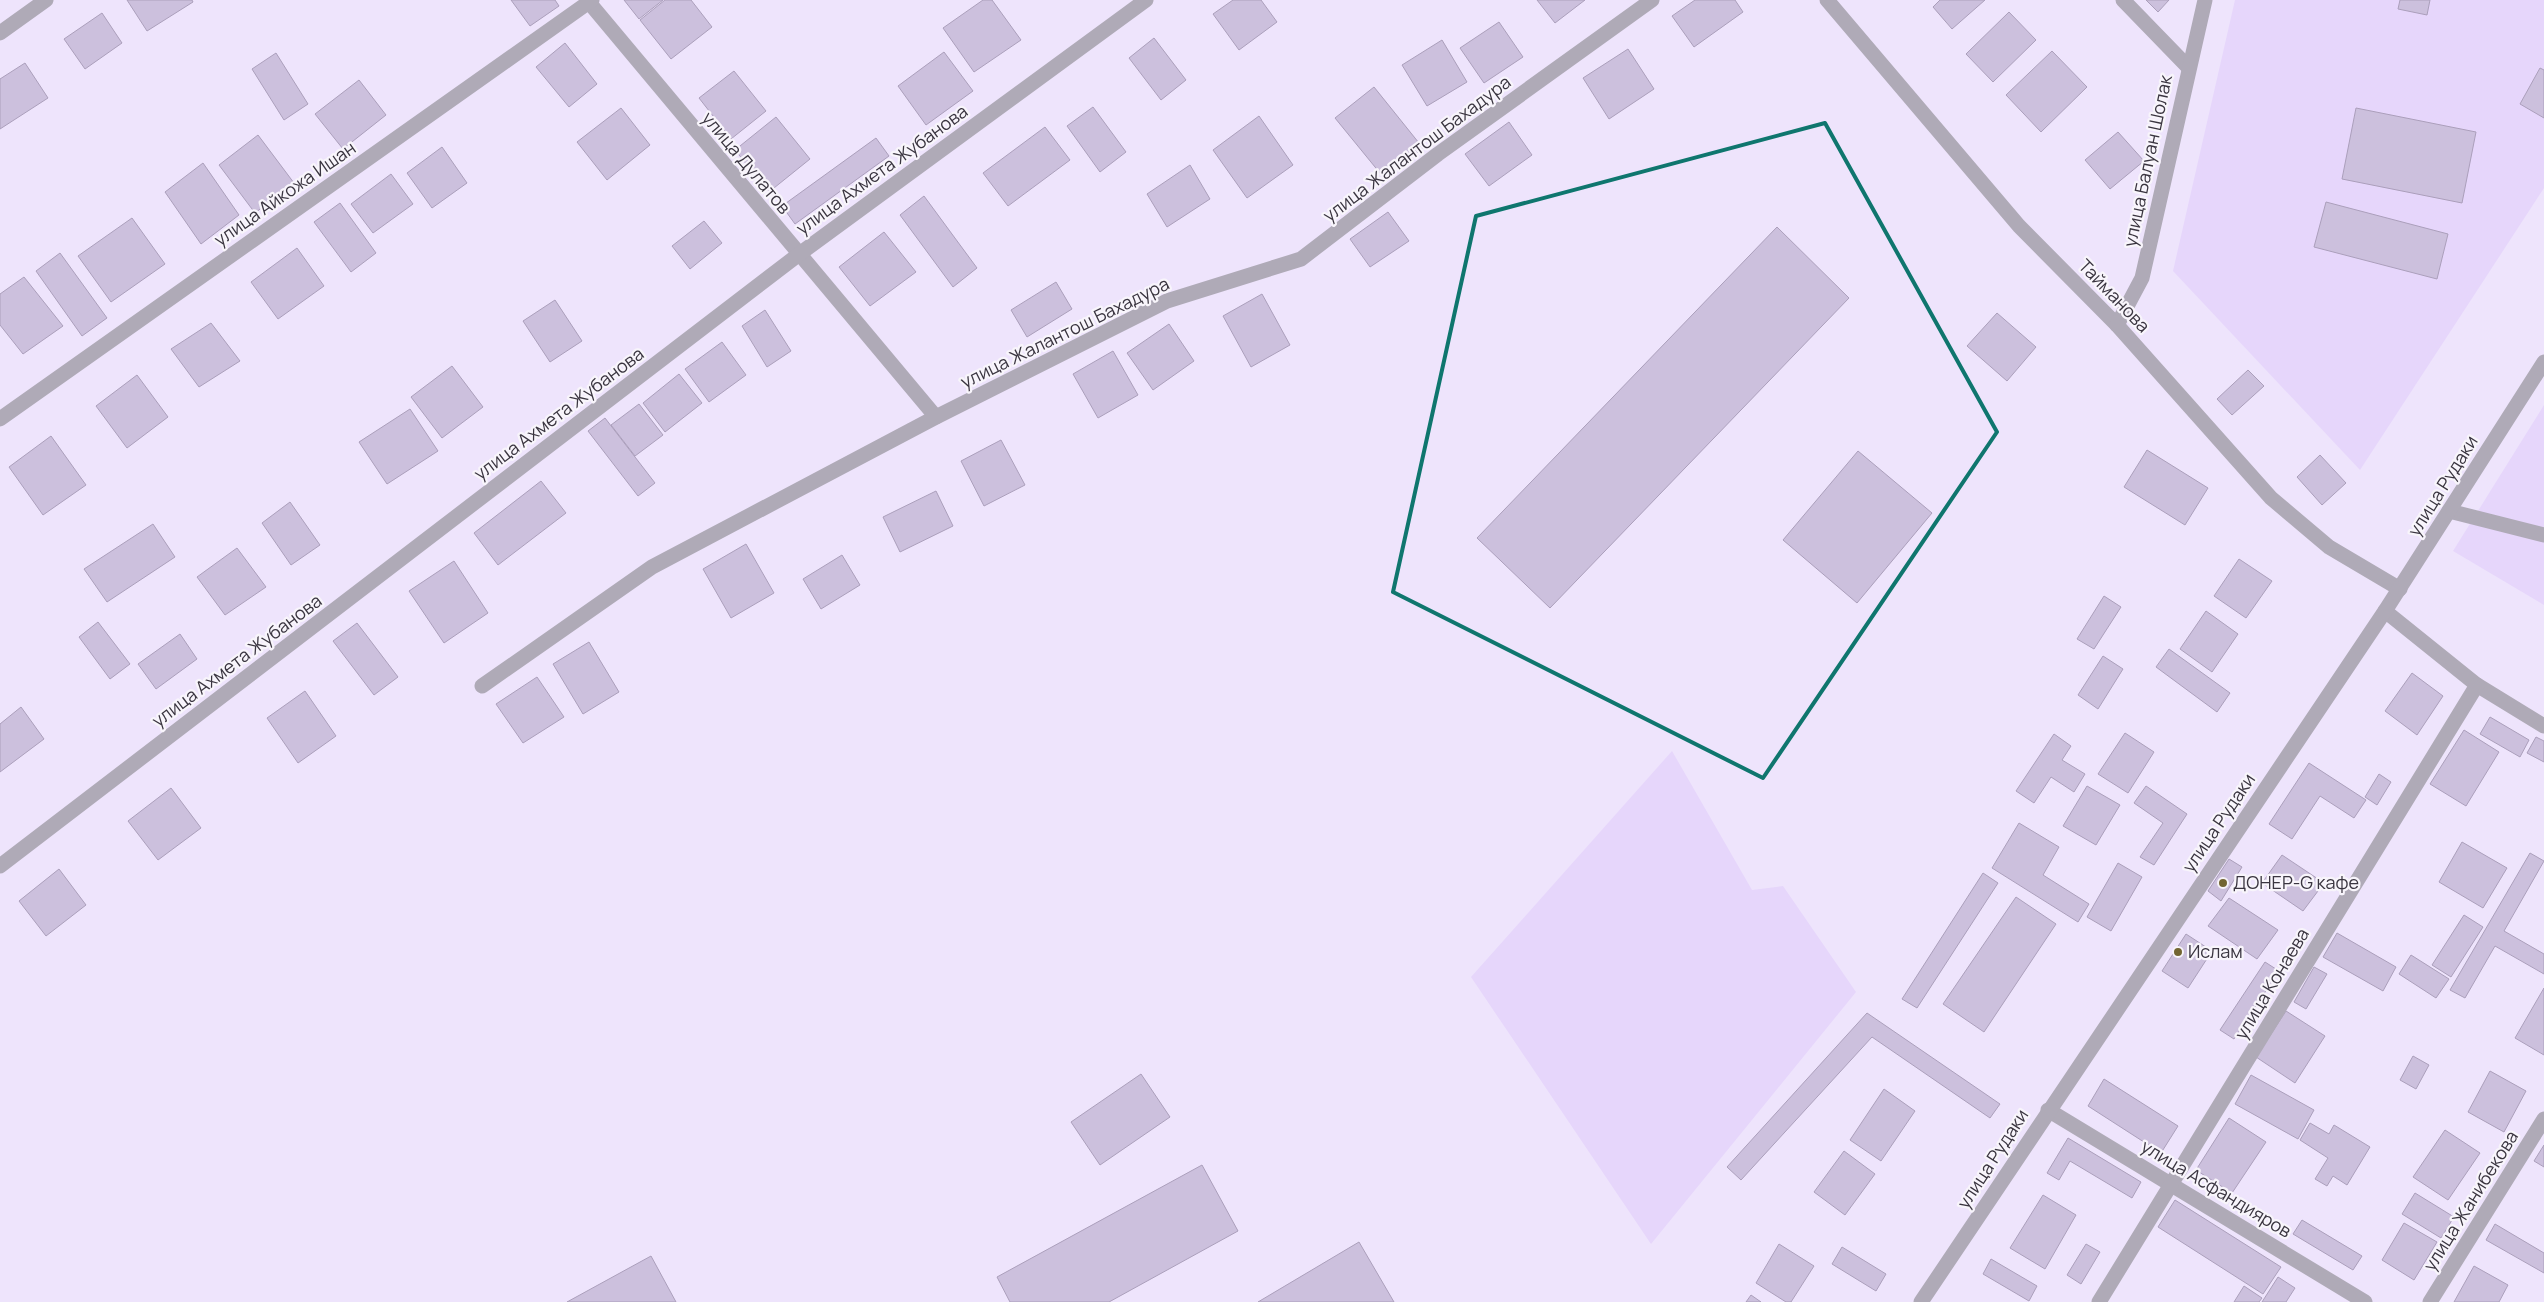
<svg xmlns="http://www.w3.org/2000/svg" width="2544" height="1302" viewBox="0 0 2544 1302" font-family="Manrope,sans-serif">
<rect width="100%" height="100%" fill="#eee4fc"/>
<g fill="#e6d6fb">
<polygon points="2235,0 2544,0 2544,188 2360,470 2173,271"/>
<polygon points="2544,405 2544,605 2453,551"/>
<polygon points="1672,751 1752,890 1783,886 1856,992 1651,1244 1471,977"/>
</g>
<g fill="#ccc0dd" stroke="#ab9fbb">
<polygon points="127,0 192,0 193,2 147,31"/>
<polygon points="511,0 555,0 559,6 530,26"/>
<polygon points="624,0 663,0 639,19"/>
<polygon points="665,0 691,0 712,27 671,59 640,20"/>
<polygon points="983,0 992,0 1021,40 974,72 943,28"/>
<polygon points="1233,0 1261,0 1277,22 1239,50 1213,14"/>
<polygon points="1537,0 1585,0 1555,23"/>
<polygon points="1695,0 1735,0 1743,12 1694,47 1672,16"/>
<polygon points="1940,0 1985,0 1952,29 1933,7"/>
<polygon points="2146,0 2169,0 2158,12"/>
<polygon points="2400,0 2430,0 2427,15 2398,9"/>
<polygon points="2009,12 2036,40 1993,82 1966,54"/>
<polygon points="102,13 122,43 85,69 64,39"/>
<polygon points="1499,22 1523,57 1484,83 1460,48"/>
<polygon points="1154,38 1186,80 1161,100 1129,58"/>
<polygon points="1442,40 1467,82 1427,106 1402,65"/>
<polygon points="565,43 597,84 569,107 536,67"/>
<polygon points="1628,49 1654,89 1609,119 1583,78"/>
<polygon points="2052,51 2087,87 2041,132 2006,95"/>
<polygon points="944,52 973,91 926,125 898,86"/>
<polygon points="276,53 308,104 284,120 252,69"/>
<polygon points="25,63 48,98 0,129 0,79"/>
<polygon points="2540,68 2544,70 2544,118 2520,104"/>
<polygon points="734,71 766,111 731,139 699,98"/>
<polygon points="359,80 386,115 343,149 315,114"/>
<polygon points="1374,87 1423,148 1384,178 1335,118"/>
<polygon points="1093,107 1126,152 1100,172 1067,126"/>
<polygon points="621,108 650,145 607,180 577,142"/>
<polygon points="2356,108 2476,132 2462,203 2342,179"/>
<polygon points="1259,116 1293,165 1247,198 1213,150"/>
<polygon points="776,117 810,159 769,192 735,150"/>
<polygon points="1509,122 1532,155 1489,186 1465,154"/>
<polygon points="1045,127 1070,160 1008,206 983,173"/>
<polygon points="2118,132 2144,161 2110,189 2085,160"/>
<polygon points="258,135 294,183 255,213 219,165"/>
<polygon points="876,138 889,156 795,224 782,206"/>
<polygon points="442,147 467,183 432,208 407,173"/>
<polygon points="203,163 239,215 201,244 165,192"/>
<polygon points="1190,165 1210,199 1167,227 1147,194"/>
<polygon points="391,174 413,204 373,233 351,204"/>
<polygon points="924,196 977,268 953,287 900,215"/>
<polygon points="2326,202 2448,234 2437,279 2314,247"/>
<polygon points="340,203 376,253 351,272 314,222"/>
<polygon points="1388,212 1409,241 1370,267 1350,239"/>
<polygon points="132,218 165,264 111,302 78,256"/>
<polygon points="704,221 722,243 690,269 672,246"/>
<polygon points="1777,227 1849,298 1550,608 1477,538"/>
<polygon points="884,232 916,272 870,306 839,267"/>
<polygon points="297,248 324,286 278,319 251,282"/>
<polygon points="60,253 107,318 82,336 36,271"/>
<polygon points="24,277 63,326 23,354 0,325 0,294"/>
<polygon points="1056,282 1072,309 1027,337 1011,310"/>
<polygon points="1262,294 1290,345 1251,367 1223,316"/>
<polygon points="555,300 582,341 550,362 523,321"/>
<polygon points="765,310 791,351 767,367 742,326"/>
<polygon points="1997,313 2036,347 2007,381 1967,346"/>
<polygon points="211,323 240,361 199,387 171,349"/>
<polygon points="1169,324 1194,361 1153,390 1127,353"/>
<polygon points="722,342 746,375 709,402 685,369"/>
<polygon points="1113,351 1138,395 1098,418 1073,374"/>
<polygon points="452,366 483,407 442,438 411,397"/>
<polygon points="2248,370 2264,386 2232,415 2217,399"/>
<polygon points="679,374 702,403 665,432 643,403"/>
<polygon points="137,375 168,417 127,448 96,406"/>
<polygon points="639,404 663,435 635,456 611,425"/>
<polygon points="410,409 438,451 387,484 359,442"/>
<polygon points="605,418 655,483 638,496 588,431"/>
<polygon points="51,436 86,485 43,515 9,467"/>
<polygon points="1001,440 1025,485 984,506 961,461"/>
<polygon points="2147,450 2208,488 2185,525 2124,487"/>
<polygon points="1858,451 1932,513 1857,603 1783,540"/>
<polygon points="2320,455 2346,483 2322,505 2297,477"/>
<polygon points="541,481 566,513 498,565 474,533"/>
<polygon points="936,491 953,526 900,552 883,517"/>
<polygon points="290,502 320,545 291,565 262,523"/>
<polygon points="153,524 175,557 107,602 84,569"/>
<polygon points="746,544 774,593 731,618 703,569"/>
<polygon points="237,548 266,587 225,615 197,577"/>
<polygon points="842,555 860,585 821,609 803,579"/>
<polygon points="2239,559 2272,581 2246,618 2214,596"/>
<polygon points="454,561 488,613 444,643 409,591"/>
<polygon points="2104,596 2121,607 2094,649 2077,639"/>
<polygon points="2206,611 2238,634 2212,672 2180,649"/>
<polygon points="98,622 130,664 110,679 79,637"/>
<polygon points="357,623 398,677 374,695 333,641"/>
<polygon points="180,634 197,659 156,689 138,664"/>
<polygon points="589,642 619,692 583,714 553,664"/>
<polygon points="2169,649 2230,693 2217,712 2156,667"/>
<polygon points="2103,656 2123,669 2098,709 2078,695"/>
<polygon points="2412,673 2443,696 2417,735 2385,711"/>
<polygon points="537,677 564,717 523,743 496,704"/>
<polygon points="305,691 336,736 298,763 267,718"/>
<polygon points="21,707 44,739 0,772 0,724"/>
<polygon points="2490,717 2529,740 2520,757 2480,734"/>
<polygon points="2464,730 2499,752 2466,806 2430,784"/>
<polygon points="2125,733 2154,752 2128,793 2098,774"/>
<polygon points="2054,734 2071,746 2062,760 2085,774 2074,792 2051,777 2034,803 2016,791"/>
<polygon points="2536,737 2544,741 2544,762 2527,753"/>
<polygon points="2309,763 2366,800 2354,818 2320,796 2292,839 2269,824"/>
<polygon points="2379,774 2391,782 2377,805 2365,797"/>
<polygon points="2087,786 2120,805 2096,845 2063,826"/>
<polygon points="2146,786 2187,814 2154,865 2140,857 2163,823 2134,803"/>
<polygon points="171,788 201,828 158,860 128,821"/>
<polygon points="2019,823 2059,847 2043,875 2089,904 2078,922 1992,868"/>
<polygon points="2462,842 2507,868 2483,908 2439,882"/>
<polygon points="2530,853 2544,861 2504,931 2544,954 2544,974 2495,946 2465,998 2450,990"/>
<polygon points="2282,855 2324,883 2303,911 2262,883"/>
<polygon points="2229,859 2242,867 2221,901 2208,891"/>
<polygon points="2118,863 2142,877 2111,931 2087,917"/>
<polygon points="59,869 86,905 46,936 19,901"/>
<polygon points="1983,873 1998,883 1917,1008 1902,999"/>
<polygon points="2016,897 2056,924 1984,1032 1943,1004"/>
<polygon points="2229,898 2278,930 2257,959 2208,926"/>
<polygon points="2464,915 2483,927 2451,977 2432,965"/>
<polygon points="2337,933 2396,967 2383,991 2323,957"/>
<polygon points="2186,934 2212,951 2188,988 2162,971"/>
<polygon points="2411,955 2449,979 2436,998 2399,974"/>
<polygon points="2265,962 2279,971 2234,1039 2220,1030"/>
<polygon points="2314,967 2327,974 2306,1009 2294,1002"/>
<polygon points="2544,988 2544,1055 2515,1038"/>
<polygon points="2286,1011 2325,1036 2295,1083 2256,1057"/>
<polygon points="1867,1013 2000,1104 1990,1118 1872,1037 1741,1180 1727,1167"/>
<polygon points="2413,1056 2429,1065 2416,1089 2400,1080"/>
<polygon points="2490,1071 2526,1091 2504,1132 2468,1112"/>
<polygon points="1141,1074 1170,1117 1100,1165 1071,1122"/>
<polygon points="2251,1075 2314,1110 2298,1139 2235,1104"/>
<polygon points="2104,1079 2178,1126 2161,1153 2088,1106"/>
<polygon points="1884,1089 1915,1111 1881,1161 1850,1140"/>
<polygon points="2229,1118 2266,1142 2232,1193 2196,1170"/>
<polygon points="2310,1123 2329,1134 2334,1125 2370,1147 2347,1185 2333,1176 2327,1186 2315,1179 2328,1158 2300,1140"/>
<polygon points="2445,1130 2480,1153 2448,1200 2413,1177"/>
<polygon points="2068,1138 2141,1182 2132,1198 2070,1161 2059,1180 2047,1173"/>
<polygon points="2544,1145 2544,1167 2534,1161"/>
<polygon points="1844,1151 1875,1174 1845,1215 1814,1192"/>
<polygon points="1202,1165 1238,1231 1109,1302 1010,1302 997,1277"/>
<polygon points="2415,1193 2454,1217 2441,1238 2402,1214"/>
<polygon points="2043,1195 2076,1215 2045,1269 2010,1248"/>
<polygon points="2175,1200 2281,1267 2263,1294 2158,1227"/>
<polygon points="2302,1220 2362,1256 2353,1270 2293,1234"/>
<polygon points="2404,1223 2437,1242 2414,1280 2382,1260"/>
<polygon points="2495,1224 2544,1253 2544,1273 2486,1240"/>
<polygon points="1359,1242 1394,1302 1258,1302"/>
<polygon points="1779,1244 1814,1266 1791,1302 1786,1302 1756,1283"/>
<polygon points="2086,1244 2100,1252 2081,1284 2067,1275"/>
<polygon points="1842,1247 1886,1274 1876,1291 1832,1264"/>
<polygon points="651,1256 676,1302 567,1302"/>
<polygon points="1991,1259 2037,1286 2029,1301 1983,1274"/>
<polygon points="2474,1266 2508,1285 2499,1302 2454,1302"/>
<polygon points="2278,1277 2295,1288 2286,1302 2262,1302"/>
<polygon points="2244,1286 2262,1298 2259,1302 2234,1302"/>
<polygon points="1751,1295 1761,1302 1746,1302"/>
</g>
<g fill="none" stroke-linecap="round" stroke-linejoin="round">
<g stroke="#afaab7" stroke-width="15">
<polyline points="587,0 936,417"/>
<polyline points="1827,0 2019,226 2117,325 2271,498 2329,547 2400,589"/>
<polyline points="2123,0 2188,67"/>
<polyline points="0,33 46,0"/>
<polyline points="2117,325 2142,278 2205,0"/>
<polyline points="0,419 592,0"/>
<polyline points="2449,511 2544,535"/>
<polyline points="2385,611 2477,685 2544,726"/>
<polyline points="482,686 652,567 936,417 1167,301 1301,259 1438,154 1652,0"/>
<polyline points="0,866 798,255 1146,0"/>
<polyline points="2048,1110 2365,1302"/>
<polyline points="1921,1302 2385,611 2544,362"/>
<polyline points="2099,1302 2477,685"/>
<polyline points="2430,1302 2544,1119"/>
</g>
</g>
<path fill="none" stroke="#0f766e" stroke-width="4" stroke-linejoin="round" d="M 1825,123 L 1997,432 L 1763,778 L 1393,592 L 1476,216 Z"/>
<g fill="#726532" stroke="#f8f5fb" stroke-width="2">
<circle cx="2223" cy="883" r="5"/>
<circle cx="2178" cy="952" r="5"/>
</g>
<g text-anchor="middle" stroke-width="4.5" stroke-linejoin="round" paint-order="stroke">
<g font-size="18" fill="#3a3540" stroke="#f8f5fb">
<text transform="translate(1417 149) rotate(-37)" y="6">улица Жалантош Бахадура</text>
<text transform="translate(2148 161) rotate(-78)" y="6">улица Балуан Шолак</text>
<text transform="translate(746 163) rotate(50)" y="6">улица Дулатов</text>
<text transform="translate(882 170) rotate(-36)" y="6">улица Ахмета Жубанова</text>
<text transform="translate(285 194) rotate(-35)" y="6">улица Айкожа Ишан</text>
<text transform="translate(2114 296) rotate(46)" y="6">Тайманова</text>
<text transform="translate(1065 333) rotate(-26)" y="6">улица Жалантош Бахадура</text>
<text transform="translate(559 414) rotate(-37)" y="6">улица Ахмета Жубанова</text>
<text transform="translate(2443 486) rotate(-58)" y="6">улица Рудаки</text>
<text transform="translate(237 661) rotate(-37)" y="6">улица Ахмета Жубанова</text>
<text transform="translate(2219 823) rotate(-56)" y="6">улица Рудаки</text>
<text transform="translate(2272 984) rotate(-59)" y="6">улица Конаева</text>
<text transform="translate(1993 1159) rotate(-57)" y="6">улица Рудаки</text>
<text transform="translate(2216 1189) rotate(31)" y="6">улица Асфандияров</text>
<text transform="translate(2471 1201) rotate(-58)" y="6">улица Жанибекова</text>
</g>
<g font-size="18" fill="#3a3540" stroke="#f8f5fb" text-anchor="start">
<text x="2233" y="889">ДОНЕР-G кафе</text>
<text x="2188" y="958">Ислам</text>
</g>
</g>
</svg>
